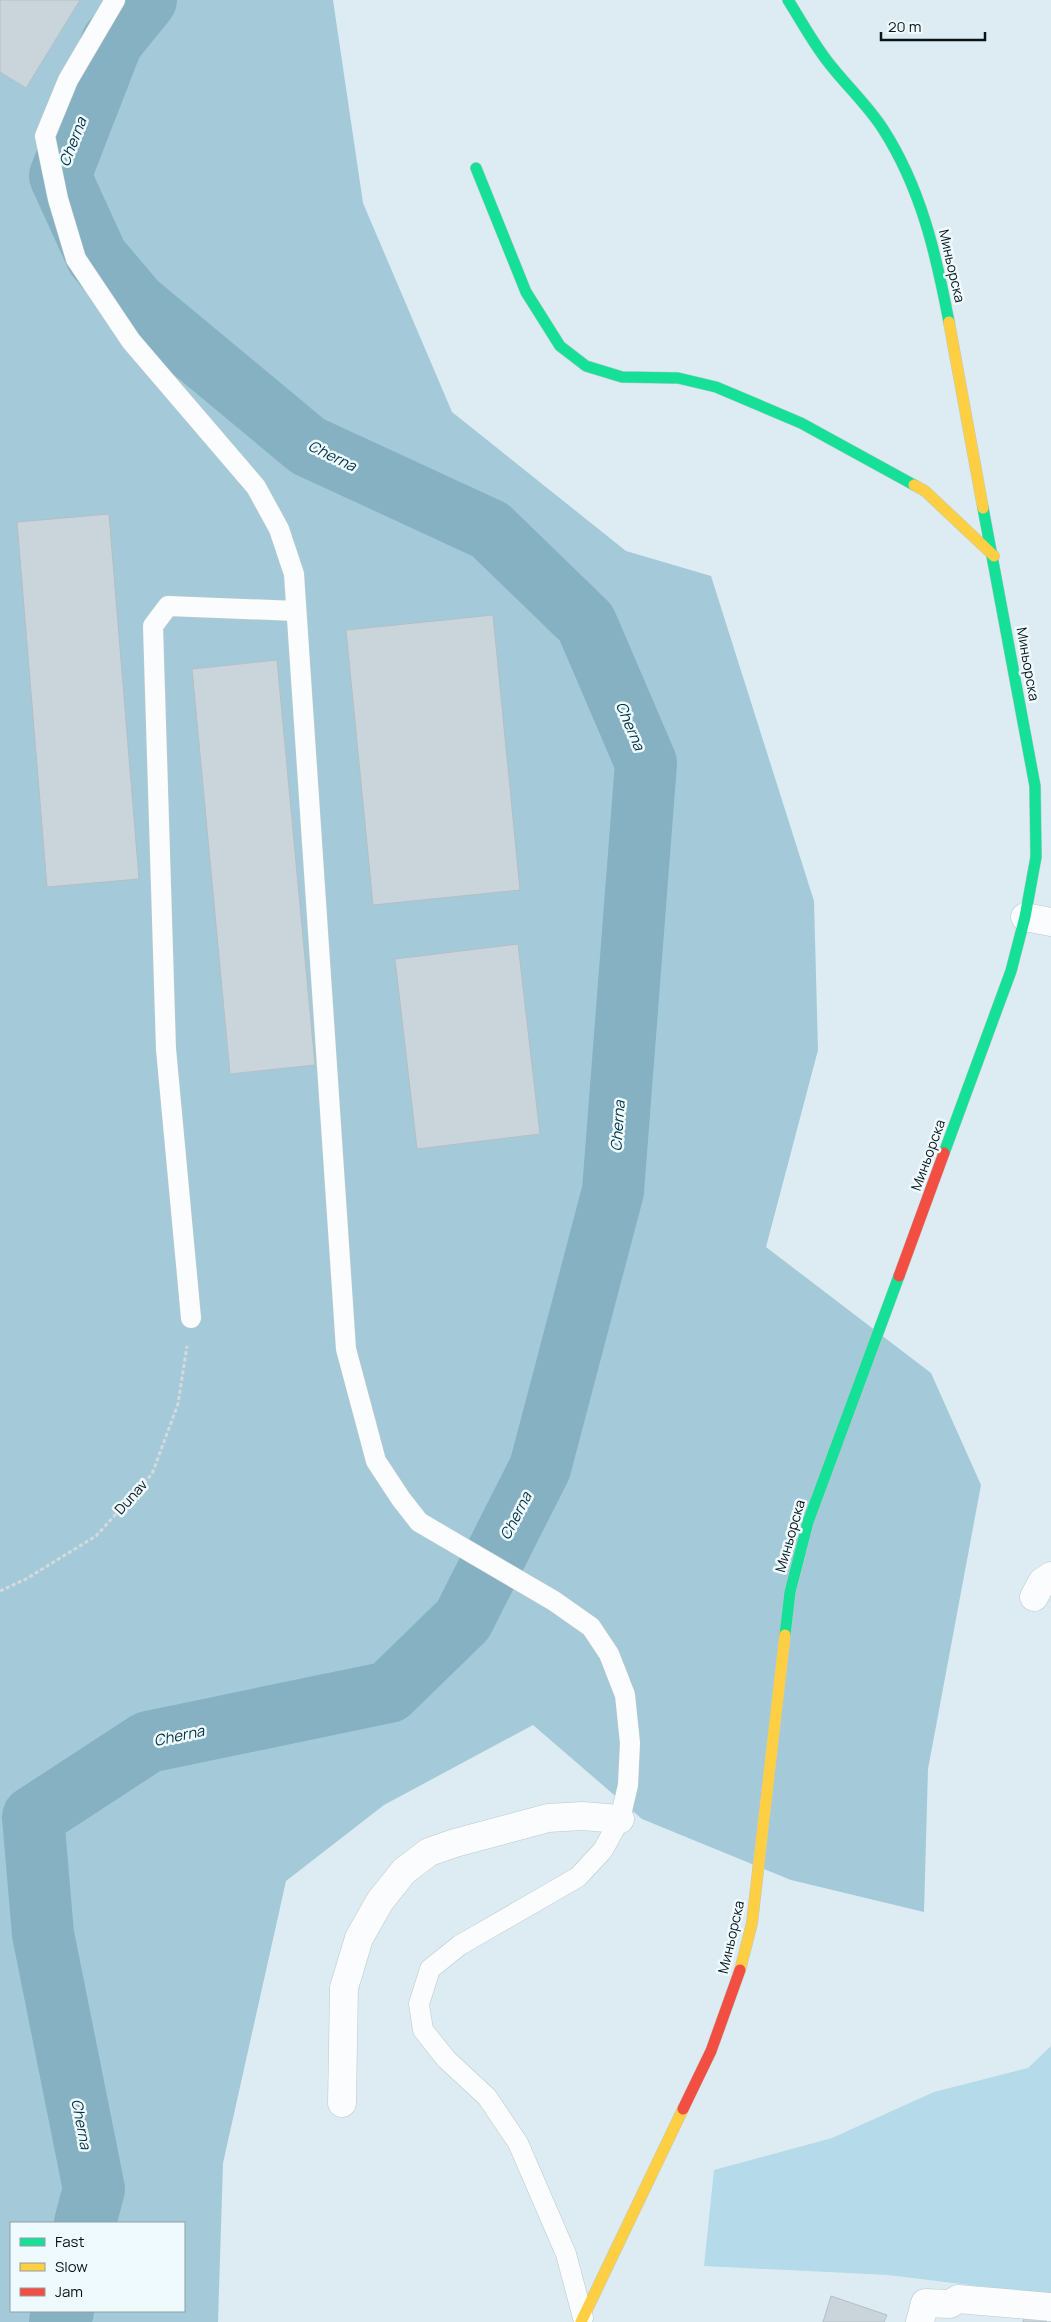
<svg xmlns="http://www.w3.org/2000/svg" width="1051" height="2322" viewBox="0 0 1051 2322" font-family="Manrope,sans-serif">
<rect width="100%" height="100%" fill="#dcecf2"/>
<polygon fill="#b5dae9" points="1051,2046 1051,2295 888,2275 704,2266 714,2170 832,2138 934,2092 1028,2068"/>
<path fill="#a4cad9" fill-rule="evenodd" d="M 0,0 L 333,0 L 363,203 L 452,412 L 626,551 L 711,576 L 814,901 L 818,1050 L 766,1247 L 931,1373 L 981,1485 L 928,1769 L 924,1912 L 791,1880 L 642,1819 L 533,1725 L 384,1805 L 286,1881 L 223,2163 L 218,2322 L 0,2322 ZM 11,2223 L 184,2223 L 184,2311 L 11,2311 Z"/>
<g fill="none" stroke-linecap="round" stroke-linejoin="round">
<g stroke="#86b1c2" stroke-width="62">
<polyline points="85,2223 94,2189 43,1934 33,1817 148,1742 389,1692 463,1620 540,1468 613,1191 646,763 586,623 490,530 308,446 136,303 97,257 60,176 112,42 146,0"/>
<polyline points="60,2322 63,2311"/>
</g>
</g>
<g fill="#c9d5da" stroke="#b3bfc4">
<polygon points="0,0 80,0 26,88 0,72"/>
<polygon points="109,514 139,879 47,887 17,522"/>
<polygon points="493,615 520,890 373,905 346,630"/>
<polygon points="277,660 315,1065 230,1074 192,669"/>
<polygon points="518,944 540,1134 417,1149 395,959"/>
<polygon points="831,2296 887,2315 884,2322 823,2322"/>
<polygon points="1026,2313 1047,2322 1023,2322"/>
</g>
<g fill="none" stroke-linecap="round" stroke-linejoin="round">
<defs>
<g id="lane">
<polyline points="115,0 68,80 45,136 58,199 76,259 131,341 256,487 279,529 294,574 346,1349 376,1461 401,1499 419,1522 554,1601 591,1627 609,1654 625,1695 630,1743 628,1785 620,1819 603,1850 578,1877 460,1945 430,1969 419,2004 423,2030 446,2059 487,2097 518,2143 566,2254 583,2318"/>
<polyline points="191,1318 166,1049 153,626 168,606 296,611"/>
</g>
<g id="street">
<polyline points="1025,917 1051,922"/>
<polyline points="1034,1597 1042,1582 1051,1576"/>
<polyline points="342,2103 344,1988 359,1938 380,1901 404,1871 429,1852 455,1843 548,1818 582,1816 620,1819"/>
<polyline points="920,2322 925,2303 950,2304 958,2299 1051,2307"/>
</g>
<g id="fast">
<path d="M 788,0 C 802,22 815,47 832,67 C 848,87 869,107 883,129 C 921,188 936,254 949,322"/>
<polyline points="476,168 526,292 560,346 586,366 622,377 678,378 716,387 801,423 914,485"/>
<polyline points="944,1153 1011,971 1025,917 1036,857 1035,786 983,508"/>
<polyline points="785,1635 790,1592 808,1522 899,1276"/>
</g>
<g id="slow">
<polyline points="949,322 983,508"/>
<polyline points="914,485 925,491 994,556"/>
<polyline points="740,1970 752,1923 785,1635"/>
<polyline points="581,2322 683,2109"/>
</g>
<g id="jam">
<polyline points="899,1276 944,1153"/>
<polyline points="683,2109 711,2051 740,1970"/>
</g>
</defs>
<use href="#lane" stroke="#bcc8cc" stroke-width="21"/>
<use href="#street" stroke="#bcc8cc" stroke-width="29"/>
<use href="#fast" stroke="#bcc8cc" stroke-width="12"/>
<use href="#slow" stroke="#bcc8cc" stroke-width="12"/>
<use href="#jam" stroke="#bcc8cc" stroke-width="12"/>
<polyline stroke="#d4d9db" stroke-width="3" stroke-dasharray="4 2.5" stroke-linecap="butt" points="0,1591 26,1579 96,1536 152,1474 178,1404 187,1346"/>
<use href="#lane" stroke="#fafcfd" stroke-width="20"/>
<use href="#street" stroke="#fafcfd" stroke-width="28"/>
<use href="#fast" stroke="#16e098" stroke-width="11"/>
<use href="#slow" stroke="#ffcf43" stroke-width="11"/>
<use href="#jam" stroke="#f24e42" stroke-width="11"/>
</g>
<g text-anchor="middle" stroke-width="5" stroke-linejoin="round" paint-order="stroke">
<g font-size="14" fill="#0a1418" stroke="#eefafe">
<text transform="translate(952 266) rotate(77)" y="5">Миньорска</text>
<text transform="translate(1028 664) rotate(80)" y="5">Миньорска</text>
<text transform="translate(928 1155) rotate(-70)" y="5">Миньорска</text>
<text transform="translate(131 1497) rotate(-48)" y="5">Dunav</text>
<text transform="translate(790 1536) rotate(-74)" y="5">Миньорска</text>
<text transform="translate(731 1937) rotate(-77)" y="5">Миньорска</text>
</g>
<g font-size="15" font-style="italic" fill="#003242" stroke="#eefafe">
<text transform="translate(73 142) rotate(-69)" y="5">Cherna</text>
<text transform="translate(332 456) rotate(26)" y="5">Cherna</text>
<text transform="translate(630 726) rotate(67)" y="5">Cherna</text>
<text transform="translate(618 1126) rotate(-86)" y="5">Cherna</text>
<text transform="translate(516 1516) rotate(-63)" y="5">Cherna</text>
<text transform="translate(179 1736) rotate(-12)" y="5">Cherna</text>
<text transform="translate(81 2124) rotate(79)" y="5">Cherna</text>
</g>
</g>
<rect x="10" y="2222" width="175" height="90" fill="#eefafe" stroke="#939ea2"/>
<rect x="20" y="2238" width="25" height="8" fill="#16e098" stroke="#939ea2"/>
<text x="55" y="2247" font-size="15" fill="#0a1418">Fast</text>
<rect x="20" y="2263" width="25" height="8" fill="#ffcf43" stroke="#939ea2"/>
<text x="55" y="2272" font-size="15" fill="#0a1418">Slow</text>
<rect x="20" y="2288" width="25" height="8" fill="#f24e42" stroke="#939ea2"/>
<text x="55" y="2297" font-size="15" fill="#0a1418">Jam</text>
<path d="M881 32v8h104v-8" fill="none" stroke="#0a1418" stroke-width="2.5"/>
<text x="888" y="32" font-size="15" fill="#0a1418" stroke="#eefafe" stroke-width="4" paint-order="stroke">20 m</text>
</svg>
